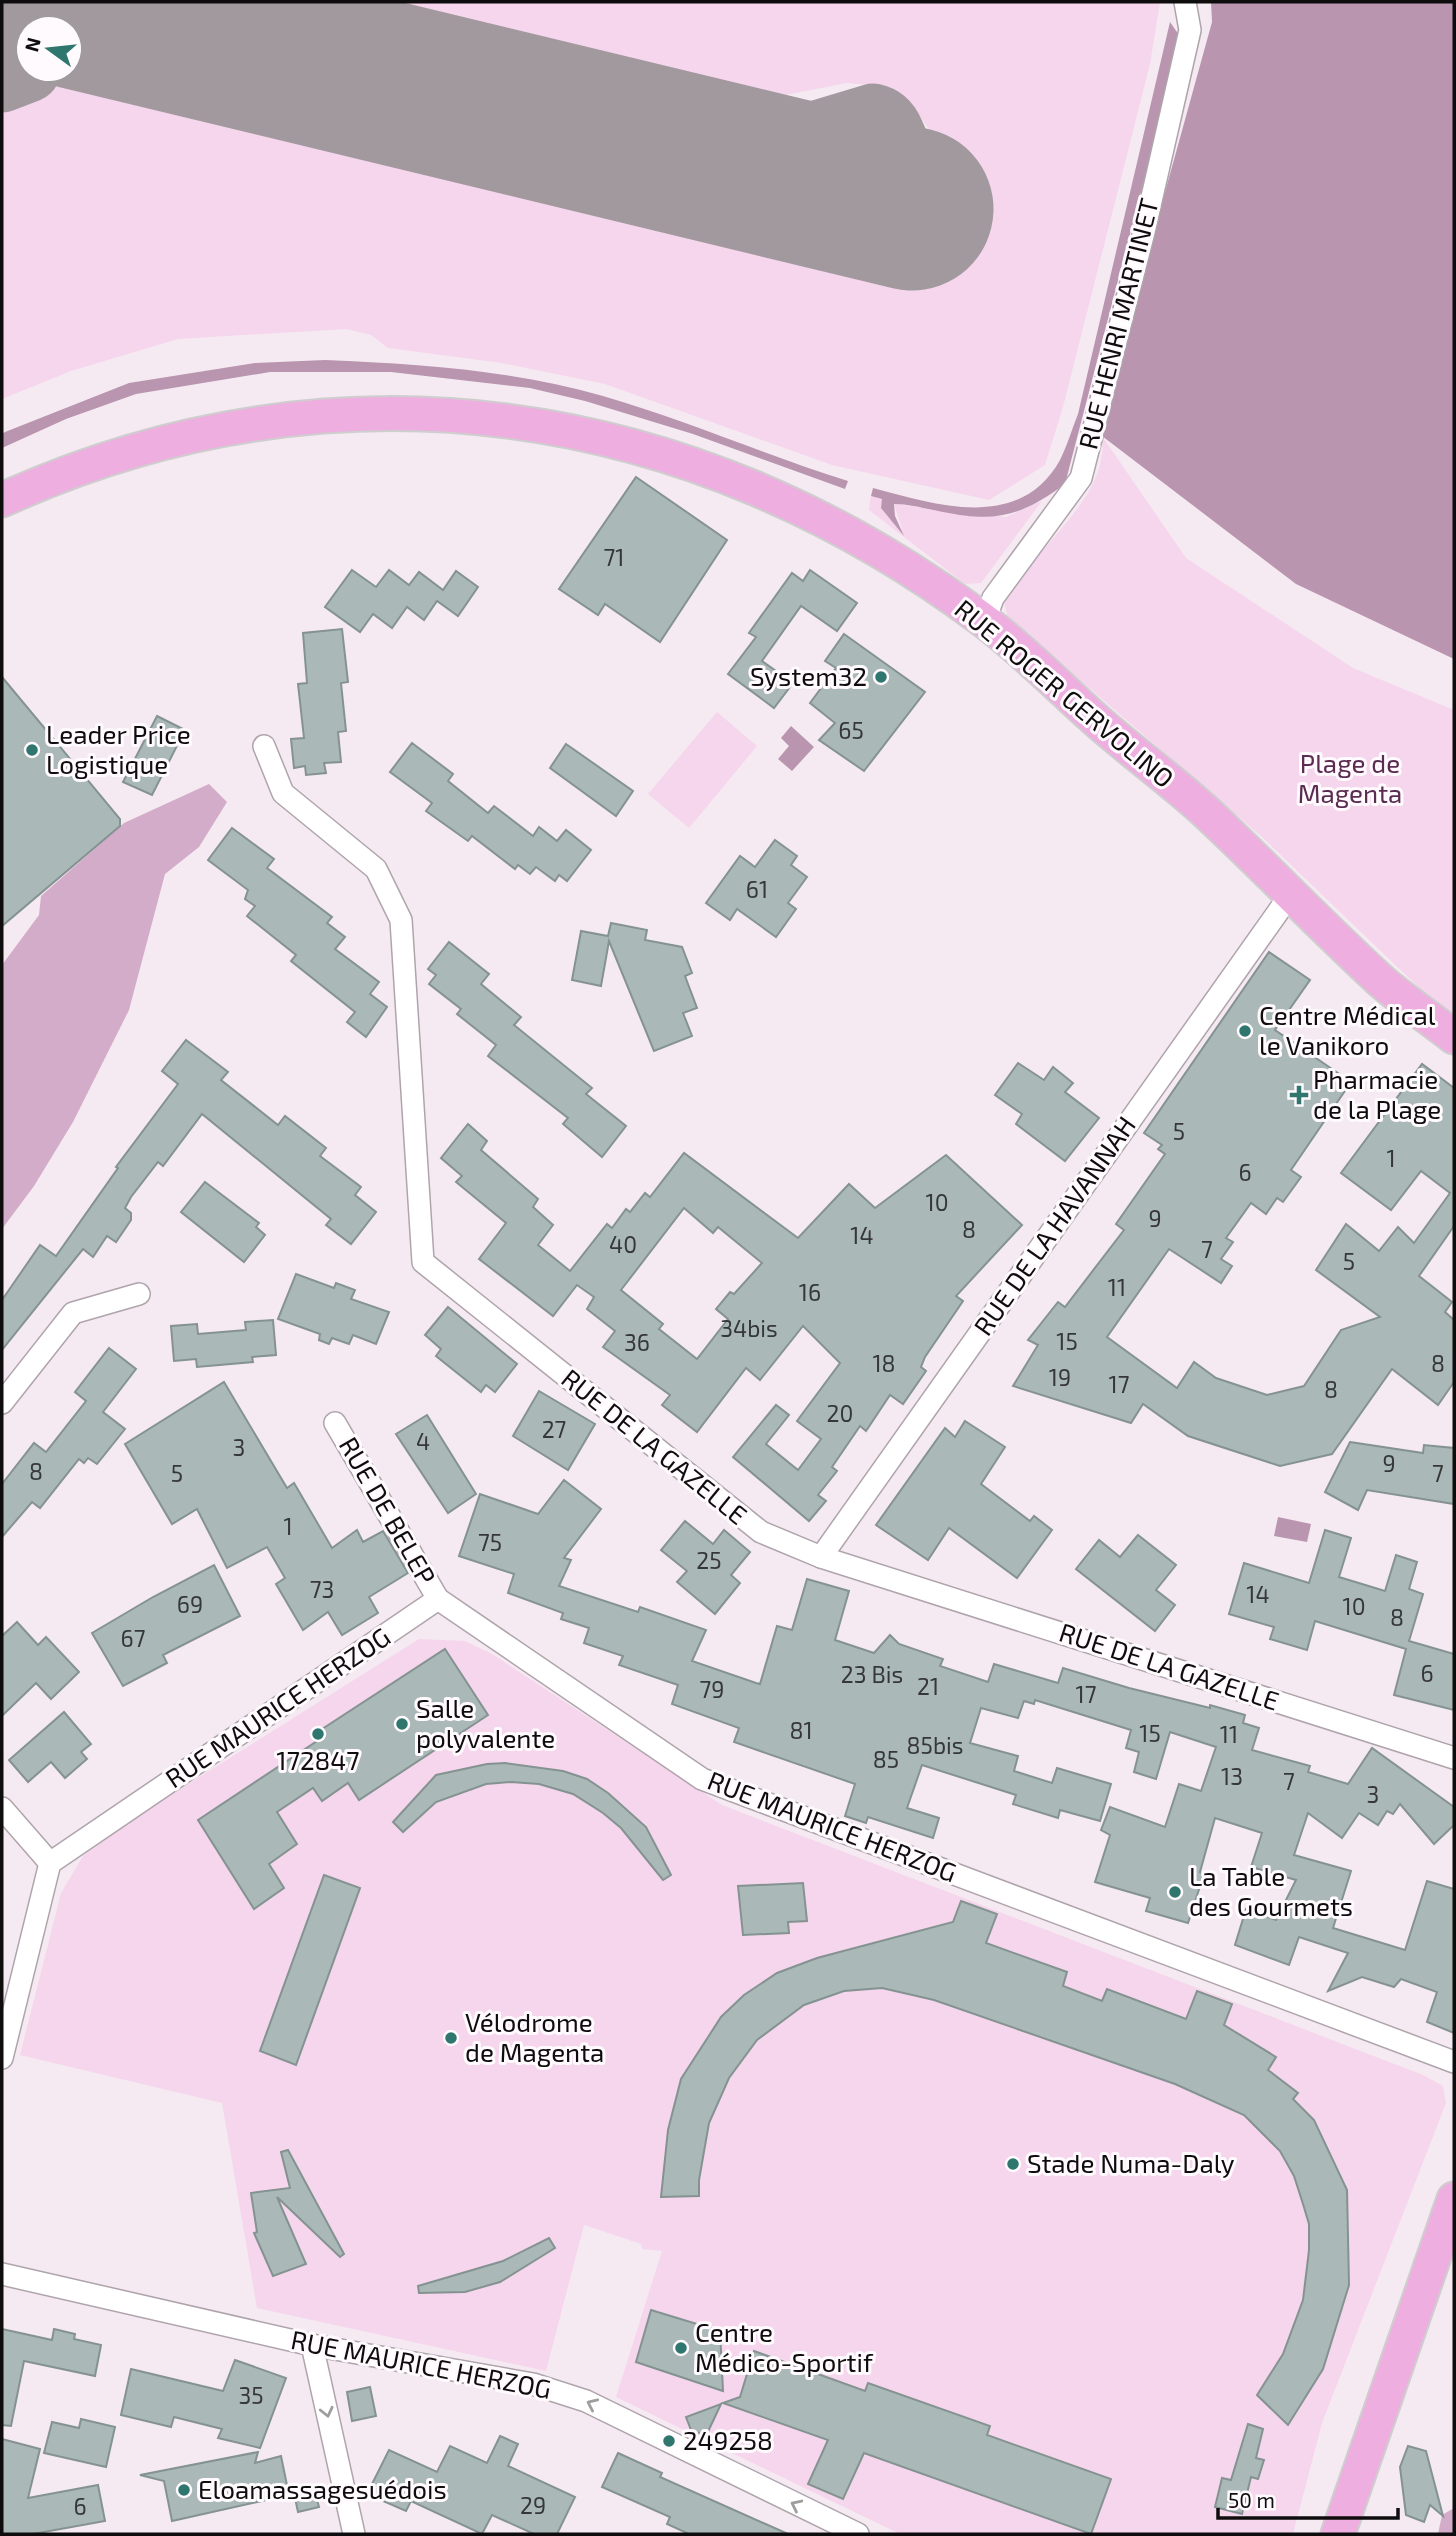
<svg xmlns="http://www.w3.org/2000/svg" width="1456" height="2536" viewBox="0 0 1456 2536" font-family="'Exo 2',sans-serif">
<rect width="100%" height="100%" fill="#f6eaf2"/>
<g fill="#f5d6ec">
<polygon points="318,2 1160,2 1150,64 1063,407 1045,465 989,500 832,465 605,384 502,363 388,348 371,335 346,329 178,339 71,371 2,399 2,104 92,72 125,73 903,270 936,140 913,106 888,87 847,83 739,104"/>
<path d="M 1102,436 L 1186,558 L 1353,668 L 1454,710 L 1454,1016 L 1438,1006 L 1262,837 L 1008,618 L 1004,603 C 1016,587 1027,570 1040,554 C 1068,519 1107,485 1102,436 Z"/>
<polygon points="871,496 882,499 903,532 894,504 1006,517 1042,501 981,583 965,584 869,510"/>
<polygon points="717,712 757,746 689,828 648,794"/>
<polygon points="419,1639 465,1641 492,1654 722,1805 1423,2075 1443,2086 1446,2103 1322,2423 1293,2534 900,2534 616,2397 662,2251 642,2249 641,2244 584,2225 546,2371 257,2308 222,2103 20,2055 61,1893 83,1856 139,1815"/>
</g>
<g fill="#d2acc8">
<polygon points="209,784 227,802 199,847 165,874 129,1010 73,1122 34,1186 2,1229 2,965 39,915 41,896 124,823"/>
<polygon points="1454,2508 1454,2534 1438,2534 1442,2515"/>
</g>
<g fill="#b995af">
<polygon points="1211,2 1454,2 1454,659 1296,584 1102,436 1109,395 1212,22"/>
<path d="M 1170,22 L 1181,38 L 1065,484 C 1021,516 997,523 943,512 C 927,509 910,504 894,504 L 895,516 L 904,536 L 881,508 L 882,499 L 871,496 L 873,488 C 936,505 1020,532 1060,460 C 1067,446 1072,429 1078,414 Z"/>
<path d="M 325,360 C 418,364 513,370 603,396 C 686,420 765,455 848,481 L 845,489 L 693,434 L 585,401 L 530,388 L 391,372 L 270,372 L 136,394 L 66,419 L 2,448 L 2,434 L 5,432 L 129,383 L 255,363 Z"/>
<polygon points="791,726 814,747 792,771 778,759 789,746 781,738"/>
<polygon points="1278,1517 1311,1524 1307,1542 1274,1536"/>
</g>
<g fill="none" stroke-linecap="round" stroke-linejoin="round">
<g stroke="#a2999f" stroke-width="65">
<polyline points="70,52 141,23"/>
<polyline points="2,80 28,70"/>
<path d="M 701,158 L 744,155 L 873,116 C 882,118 888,124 892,133 C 924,196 833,244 803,183"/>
</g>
<polyline stroke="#a2999f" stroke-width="163" points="54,2 912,209"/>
</g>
<g fill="#aab9b7" stroke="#849391" stroke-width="2" fill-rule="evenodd">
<polygon points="636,477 727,540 660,642 605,604 598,615 559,589"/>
<polygon points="352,570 376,587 389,570 409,585 419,572 443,590 456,571 478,587 458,616 437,601 424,620 407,607 392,628 373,614 360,632 325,607"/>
<polygon points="810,570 857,603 837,631 801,606 762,661 793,683 774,708 728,674 756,637 749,633 792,573 803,581"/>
<polygon points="342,629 348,682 341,683 346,731 338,732 341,762 324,763 326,773 306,775 305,766 294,768 291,739 304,738 298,684 307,683 303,633"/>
<polygon points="844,634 925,692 864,771 819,740 835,723 810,703 836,668 825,661"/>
<polygon points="2,677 120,819 120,826 2,926"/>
<polygon points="157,716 185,730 152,795 123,782"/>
<polygon points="412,743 453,774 448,781 488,813 494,806 533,836 539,827 557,841 566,830 591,850 567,881 559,875 555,881 536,867 530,874 518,865 515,869 472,836 468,841 426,811 432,803 390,772"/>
<polygon points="566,744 633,791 616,816 550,768"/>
<polygon points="232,828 274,859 267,868 332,917 327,923 345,937 335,949 379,982 370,994 387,1007 366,1037 347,1022 355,1012 291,961 296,955 247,916 255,906 245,899 248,890 208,860"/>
<polygon points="775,840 797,856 791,865 807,877 788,903 796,909 776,937 737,909 730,920 706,903 740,856 755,867"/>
<polygon points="611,923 647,930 645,940 682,947 692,973 685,976 697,1008 683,1013 692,1036 654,1051 609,941 601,986 572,980 581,931 608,936"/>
<polygon points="449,942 489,974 481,984 521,1017 514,1025 592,1088 586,1094 626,1126 602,1157 563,1124 568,1118 488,1056 496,1045 457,1014 461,1009 429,984 436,975 428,969"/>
<polygon points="1269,952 1310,980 1275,1030 1351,1082 1291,1170 1301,1177 1283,1202 1277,1198 1266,1214 1251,1203 1226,1238 1233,1242 1221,1259 1232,1266 1221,1283 1169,1249 1107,1337 1177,1388 1194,1362 1216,1378 1267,1395 1304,1386 1341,1330 1380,1317 1316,1270 1346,1224 1379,1251 1398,1227 1414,1243 1450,1193 1421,1171 1391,1210 1341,1173 1422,1064 1454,1088 1454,1226 1419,1276 1452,1302 1445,1312 1454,1320 1454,1382 1438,1405 1392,1369 1332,1454 1280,1466 1188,1436 1143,1404 1131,1423 1013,1386 1038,1345 1028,1340 1058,1302 1065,1307 1124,1230 1116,1224 1165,1154 1158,1149 1162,1145 1144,1133"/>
<polygon points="186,1040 228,1072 221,1080 278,1125 285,1116 326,1148 320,1156 361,1187 355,1195 376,1212 351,1244 326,1225 331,1219 202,1114 163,1166 158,1162 131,1197 125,1208 131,1213 131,1220 116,1242 107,1236 93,1257 83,1249 2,1350 2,1300 40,1245 56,1256 118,1168 116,1167 178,1084 162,1071"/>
<polygon points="1018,1063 1044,1080 1053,1067 1073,1083 1065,1092 1099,1118 1065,1161 1016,1124 1022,1114 995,1095"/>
<path d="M 468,1124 L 487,1141 L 481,1150 L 538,1199 L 533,1207 L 553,1225 L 538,1245 L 570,1271 L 607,1224 L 612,1228 L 626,1209 L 630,1212 L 645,1193 L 650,1197 L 684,1153 L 798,1238 L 849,1184 L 875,1208 L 946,1155 L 1022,1225 L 956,1296 L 963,1301 L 925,1357 L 921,1367 L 926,1371 L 903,1404 L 890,1395 L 866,1431 L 860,1426 L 832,1467 L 837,1471 L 818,1495 L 826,1501 L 809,1521 L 733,1457 L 776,1405 L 789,1415 L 766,1444 L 798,1470 L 821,1439 L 797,1421 L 840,1363 L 803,1326 L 760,1380 L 746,1368 L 697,1432 L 662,1405 L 670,1395 L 603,1347 L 615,1331 L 587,1309 L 594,1297 L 577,1285 L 553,1316 L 479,1259 L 506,1223 L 456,1182 L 462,1176 L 441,1158 ZM 684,1208 L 713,1233 L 718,1227 L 762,1263 L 734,1294 L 730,1292 L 716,1309 L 728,1319 L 697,1359 L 659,1329 L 663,1324 L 621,1290 Z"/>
<polygon points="205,1182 259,1223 256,1227 265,1235 244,1262 181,1212"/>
<polygon points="296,1274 334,1288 336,1283 355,1290 351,1299 389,1312 376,1344 353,1335 349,1344 332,1338 329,1344 319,1340 320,1334 278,1319"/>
<polygon points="448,1307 517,1364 495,1392 486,1385 481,1392 436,1356 441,1349 425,1335"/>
<polygon points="273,1320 276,1355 252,1357 253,1362 197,1367 196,1359 174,1361 171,1326 197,1324 198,1334 246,1330 245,1322"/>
<polygon points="109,1348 136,1369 103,1412 125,1429 97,1464 88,1458 84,1463 79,1459 40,1508 32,1502 2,1537 2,1484 34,1443 46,1452 86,1401 75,1392"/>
<polygon points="224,1382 287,1488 294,1483 332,1548 357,1530 363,1542 383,1531 408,1573 369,1597 378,1613 342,1635 328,1612 303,1630 276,1584 285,1578 267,1547 227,1568 197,1509 172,1524 125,1444"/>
<polygon points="539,1391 595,1424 568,1470 513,1436"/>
<polygon points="427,1415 476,1494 448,1513 396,1434"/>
<polygon points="965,1421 1005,1447 981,1484 1030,1521 1034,1516 1052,1530 1017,1578 949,1528 928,1560 876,1525 945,1428 955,1437"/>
<polygon points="1350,1442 1423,1453 1424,1445 1454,1448 1454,1504 1367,1490 1358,1510 1325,1492"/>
<polygon points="564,1480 601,1509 564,1558 571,1560 559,1586 638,1612 640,1607 706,1630 692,1661 756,1683 760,1684 777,1626 792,1630 807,1579 849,1591 835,1640 874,1653 890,1635 899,1644 943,1659 940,1666 988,1682 994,1664 1058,1683 1063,1668 1129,1688 1210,1708 1210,1705 1245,1715 1243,1723 1259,1728 1252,1750 1310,1766 1308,1772 1348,1784 1372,1748 1454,1807 1454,1825 1434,1844 1400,1804 1393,1814 1387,1811 1378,1825 1359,1813 1342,1838 1308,1813 1294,1855 1351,1871 1333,1928 1405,1950 1427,1881 1454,1889 1454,2033 1427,2022 1437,1992 1401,1979 1394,1987 1362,1977 1328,1991 1348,1953 1299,1937 1289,1965 1235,1945 1246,1909 1276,1920 1296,1880 1251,1867 1262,1833 1215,1818 1200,1872 1204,1874 1188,1923 1146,1911 1150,1898 1095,1882 1110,1835 1101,1830 1110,1807 1165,1827 1179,1784 1201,1791 1216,1747 1170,1732 1156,1779 1134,1772 1139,1752 1126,1748 1131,1730 1035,1700 1034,1704 1024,1701 1018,1718 981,1708 970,1743 1018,1756 1014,1771 1052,1783 1057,1768 1111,1784 1100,1821 1060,1810 1058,1818 1013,1804 1016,1795 922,1765 907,1808 939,1818 933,1838 868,1817 866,1823 845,1816 855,1784 734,1742 739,1728 672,1704 678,1685 619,1665 623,1656 584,1643 589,1628 561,1619 563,1613 508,1593 514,1574 459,1556 480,1494 538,1514"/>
<polygon points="685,1521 713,1544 724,1530 750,1552 731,1575 740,1583 715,1614 677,1582 687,1571 661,1550"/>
<polygon points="1325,1530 1351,1538 1339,1577 1385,1591 1396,1555 1417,1562 1409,1589 1423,1594 1409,1641 1454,1654 1454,1710 1394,1695 1406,1649 1315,1621 1307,1650 1270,1639 1274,1627 1229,1614 1244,1563 1309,1583"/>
<polygon points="1138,1535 1176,1565 1156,1590 1175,1605 1155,1631 1076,1569 1099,1540 1120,1557"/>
<polygon points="214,1565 240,1616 163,1655 167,1663 123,1686 92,1633 153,1597"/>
<polygon points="17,1622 38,1645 46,1637 79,1672 51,1699 36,1683 2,1716 2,1636"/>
<polygon points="445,1649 488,1715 359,1800 348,1783 322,1801 313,1788 277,1812 297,1844 269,1864 284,1888 254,1909 198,1820 320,1739 316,1733"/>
<polygon points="64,1712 91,1744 81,1752 87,1759 65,1778 51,1762 28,1782 9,1760"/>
<polygon points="505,1763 563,1771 587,1779 608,1793 646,1827 671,1875 663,1880 621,1828 603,1813 573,1794 539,1784 511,1782 486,1784 436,1802 403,1832 393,1822 436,1775 487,1764"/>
<polygon points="324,1875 360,1888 296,2065 260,2051"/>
<polygon points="803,1883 807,1921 788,1922 789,1933 743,1935 738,1886"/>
<polygon points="961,1901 997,1914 986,1943 1067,1972 1063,1986 1102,2001 1107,1989 1186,2019 1197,1991 1232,2004 1224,2025 1276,2057 1268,2070 1298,2093 1293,2099 1314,2120 1347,2190 1349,2285 1323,2369 1288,2425 1257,2395 1283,2354 1303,2300 1309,2250 1309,2224 1303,2204 1294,2176 1280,2151 1244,2115 1175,2084 934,2000 882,1988 844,1991 804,2005 757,2040 729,2078 709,2123 699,2180 699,2196 661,2197 668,2130 681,2079 721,2017 744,1995 777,1973 817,1958 953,1922"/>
<polygon points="288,2150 344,2254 340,2257 277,2197 306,2264 273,2276 254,2233 257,2232 251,2193 290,2188 281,2152"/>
<polygon points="549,2238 555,2248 500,2282 465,2292 419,2293 418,2286 503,2261"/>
<polygon points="651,2310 720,2331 723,2391 636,2362"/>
<polygon points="2,2329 52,2340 54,2329 75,2334 74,2339 101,2345 95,2376 24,2361 11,2426 2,2425"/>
<polygon points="754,2351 865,2391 868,2383 990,2426 987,2435 1111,2479 1091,2534 864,2453 843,2499 808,2484 828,2440 723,2403 740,2397"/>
<polygon points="235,2360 286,2378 260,2448 218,2438 222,2429 174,2417 171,2427 121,2415 131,2369 223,2391"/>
<polygon points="370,2387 376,2416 352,2421 347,2392"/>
<polygon points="721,2404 706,2436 691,2430 686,2417"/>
<polygon points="81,2419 115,2427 106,2467 44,2453 52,2422 79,2428"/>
<polygon points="1248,2424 1263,2429 1256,2458 1264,2460 1258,2479 1251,2477 1242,2514 1215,2507 1222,2478 1231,2480"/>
<polygon points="500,2436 518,2444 508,2466 575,2497 557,2534 534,2534 492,2515 482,2534 411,2501 406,2511 367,2494 389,2450 437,2472 450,2446 487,2463"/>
<polygon points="2,2439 40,2449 28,2498 98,2485 105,2521 33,2534 2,2534"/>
<polygon points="1408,2446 1426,2451 1443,2516 1430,2505 1424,2522 1406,2515 1400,2467"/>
<polygon points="258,2452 255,2463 281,2456 289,2495 172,2521 164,2481 140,2475"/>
<polygon points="618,2453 662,2473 660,2477 788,2534 689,2534 667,2524 670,2517 602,2487"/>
<polygon points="314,2488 319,2507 298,2512 294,2493"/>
</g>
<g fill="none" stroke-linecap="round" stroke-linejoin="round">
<defs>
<g id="street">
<polyline points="985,621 993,598 1081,478 1144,232 1190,30 1185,2"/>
<polyline points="264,746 283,793 376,869 401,920 423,1262 761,1532 821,1557 1454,1758"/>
<polyline points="2,1403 73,1313 139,1294"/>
<polyline points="335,1423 438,1599"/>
<polyline points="821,1557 1290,895"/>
<polyline points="2,1808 50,1863"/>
<polyline points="2,2058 50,1863 438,1599 702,1779 1454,2062"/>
<polyline points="2,2274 312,2345 533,2384 586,2401 858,2534"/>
<polyline points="312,2345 354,2534"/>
</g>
<g id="primary">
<path d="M 2,500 C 336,348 692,402 983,620 C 1023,650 1059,687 1096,720 C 1132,752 1171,780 1206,812 C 1265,867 1321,926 1381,981 C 1404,1001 1430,1018 1454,1037"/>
<polyline points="1338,2534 1454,2199"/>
</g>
</defs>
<use href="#street" stroke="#afa4ac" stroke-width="24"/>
<use href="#primary" stroke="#cfcecf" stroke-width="37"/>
<use href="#street" stroke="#fff" stroke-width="21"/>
<use href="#primary" stroke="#eeaedf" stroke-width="33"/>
</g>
<defs><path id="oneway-chevron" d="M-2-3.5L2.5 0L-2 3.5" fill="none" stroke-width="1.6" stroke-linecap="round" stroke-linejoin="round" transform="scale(1.75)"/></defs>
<g stroke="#9f9e9f">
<use href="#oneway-chevron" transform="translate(592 2404) rotate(-155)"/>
<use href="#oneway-chevron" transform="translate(327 2412) rotate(77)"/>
<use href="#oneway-chevron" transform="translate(796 2505) rotate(-154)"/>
</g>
<g fill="#2e766e" stroke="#fffafd" stroke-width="2.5">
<circle cx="881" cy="677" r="7"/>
<circle cx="32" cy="750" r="7"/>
<circle cx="1245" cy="1031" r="7"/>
<path d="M1295.5 1084.5h7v7h7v7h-7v7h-7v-7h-7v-7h7z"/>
<circle cx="402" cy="1724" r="7"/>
<circle cx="318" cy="1734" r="7"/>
<circle cx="1175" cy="1892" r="7"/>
<circle cx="451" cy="2038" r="7"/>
<circle cx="1013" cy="2164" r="7"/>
<circle cx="681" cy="2348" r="7"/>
<circle cx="669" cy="2441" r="7"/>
<circle cx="184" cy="2490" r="7"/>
</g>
<g text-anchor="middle" stroke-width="6" stroke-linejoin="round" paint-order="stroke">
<g font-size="23" fill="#363738">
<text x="614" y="566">71</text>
<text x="851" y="739">65</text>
<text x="757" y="898">61</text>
<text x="1179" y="1140">5</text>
<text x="1391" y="1167">1</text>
<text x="1245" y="1181">6</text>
<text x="937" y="1211">10</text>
<text x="1155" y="1227">9</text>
<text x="969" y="1238">8</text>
<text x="862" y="1244">14</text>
<text x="623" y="1253">40</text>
<text x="1207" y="1258">7</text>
<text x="1349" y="1270">5</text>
<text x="1117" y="1296">11</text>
<text x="810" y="1301">16</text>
<text x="749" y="1337">34bis</text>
<text x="1067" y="1350">15</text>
<text x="637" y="1351">36</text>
<text x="884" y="1372">18</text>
<text x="1438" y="1372">8</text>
<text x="1060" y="1386">19</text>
<text x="1119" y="1393">17</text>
<text x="1331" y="1398">8</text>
<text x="840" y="1422">20</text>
<text x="554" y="1438">27</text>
<text x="423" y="1450">4</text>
<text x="239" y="1456">3</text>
<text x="1389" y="1472">9</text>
<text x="36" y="1480">8</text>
<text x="177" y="1482">5</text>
<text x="1438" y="1482">7</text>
<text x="288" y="1535">1</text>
<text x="490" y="1551">75</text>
<text x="709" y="1569">25</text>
<text x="322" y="1598">73</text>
<text x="1258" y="1603">14</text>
<text x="190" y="1613">69</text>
<text x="1354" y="1615">10</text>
<text x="1397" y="1626">8</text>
<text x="133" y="1647">67</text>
<text x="1427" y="1682">6</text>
<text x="872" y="1683">23 Bis</text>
<text x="928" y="1695">21</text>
<text x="712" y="1698">79</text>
<text x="1086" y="1703">17</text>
<text x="801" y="1739">81</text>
<text x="1150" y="1742">15</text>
<text x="1229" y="1743">11</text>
<text x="935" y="1754">85bis</text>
<text x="886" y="1768">85</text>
<text x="1232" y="1785">13</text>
<text x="1289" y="1790">7</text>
<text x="1373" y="1803">3</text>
<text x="251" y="2404">35</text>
<text x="533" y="2514">29</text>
<text x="80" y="2515">6</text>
</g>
<g font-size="26" fill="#0f0c0e" stroke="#fffafd">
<text transform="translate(1119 324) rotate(-76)" y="9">RUE HENRI MARTINET</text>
<text transform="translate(1064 694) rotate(40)" y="9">RUE ROGER GERVOLINO</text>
<text transform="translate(1055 1226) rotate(-55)" y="9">RUE DE LA HAVANNAH</text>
<text transform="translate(654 1447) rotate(39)" y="9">RUE DE LA GAZELLE</text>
<text transform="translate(387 1511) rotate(60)" y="9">RUE DE BELEP</text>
<text transform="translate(1169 1667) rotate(18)" y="9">RUE DE LA GAZELLE</text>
<text transform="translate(278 1708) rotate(-34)" y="9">RUE MAURICE HERZOG</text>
<text transform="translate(832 1827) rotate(21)" y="9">RUE MAURICE HERZOG</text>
<text transform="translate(421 2365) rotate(11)" y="9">RUE MAURICE HERZOG</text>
</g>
<g font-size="26" fill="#0f0c0e" stroke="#fffafd" text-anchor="start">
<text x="867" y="686" text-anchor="end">System32</text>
<text x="46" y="744">Leader Price<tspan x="46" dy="30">Logistique</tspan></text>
<text x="1259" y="1025">Centre Médical<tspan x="1259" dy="30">le Vanikoro</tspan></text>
<text x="1313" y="1089">Pharmacie<tspan x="1313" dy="30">de la Plage</tspan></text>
<text x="416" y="1718">Salle<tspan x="416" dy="30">polyvalente</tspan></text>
<text x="318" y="1770" text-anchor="middle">172847</text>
<text x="1189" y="1886">La Table<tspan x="1189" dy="30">des Gourmets</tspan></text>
<text x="465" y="2032">Vélodrome<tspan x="465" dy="30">de Magenta</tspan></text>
<text x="1027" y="2173">Stade Numa-Daly</text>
<text x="695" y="2342">Centre<tspan x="695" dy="30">Médico-Sportif</tspan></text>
<text x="683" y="2450">249258</text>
<text x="198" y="2499">Eloamassagesuédois</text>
</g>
<g font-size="26" fill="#5b2c51" stroke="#fffafd">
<text x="1350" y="773">Plage de<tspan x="1350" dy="30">Magenta</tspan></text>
</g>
</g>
<rect width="1456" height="2536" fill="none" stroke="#0f0c0e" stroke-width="7"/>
<g transform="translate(49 49) rotate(285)"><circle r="33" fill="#fffafd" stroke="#9f9b9d" stroke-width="2"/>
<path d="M0-5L12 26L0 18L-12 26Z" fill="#2e766e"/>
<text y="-10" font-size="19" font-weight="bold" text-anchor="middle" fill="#0f0c0e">N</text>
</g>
<path d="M1218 2508v10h180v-10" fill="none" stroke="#0f0c0e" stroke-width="3.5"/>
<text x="1228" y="2508" font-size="21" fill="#0f0c0e" stroke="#fffafd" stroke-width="5" paint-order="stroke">50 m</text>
</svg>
